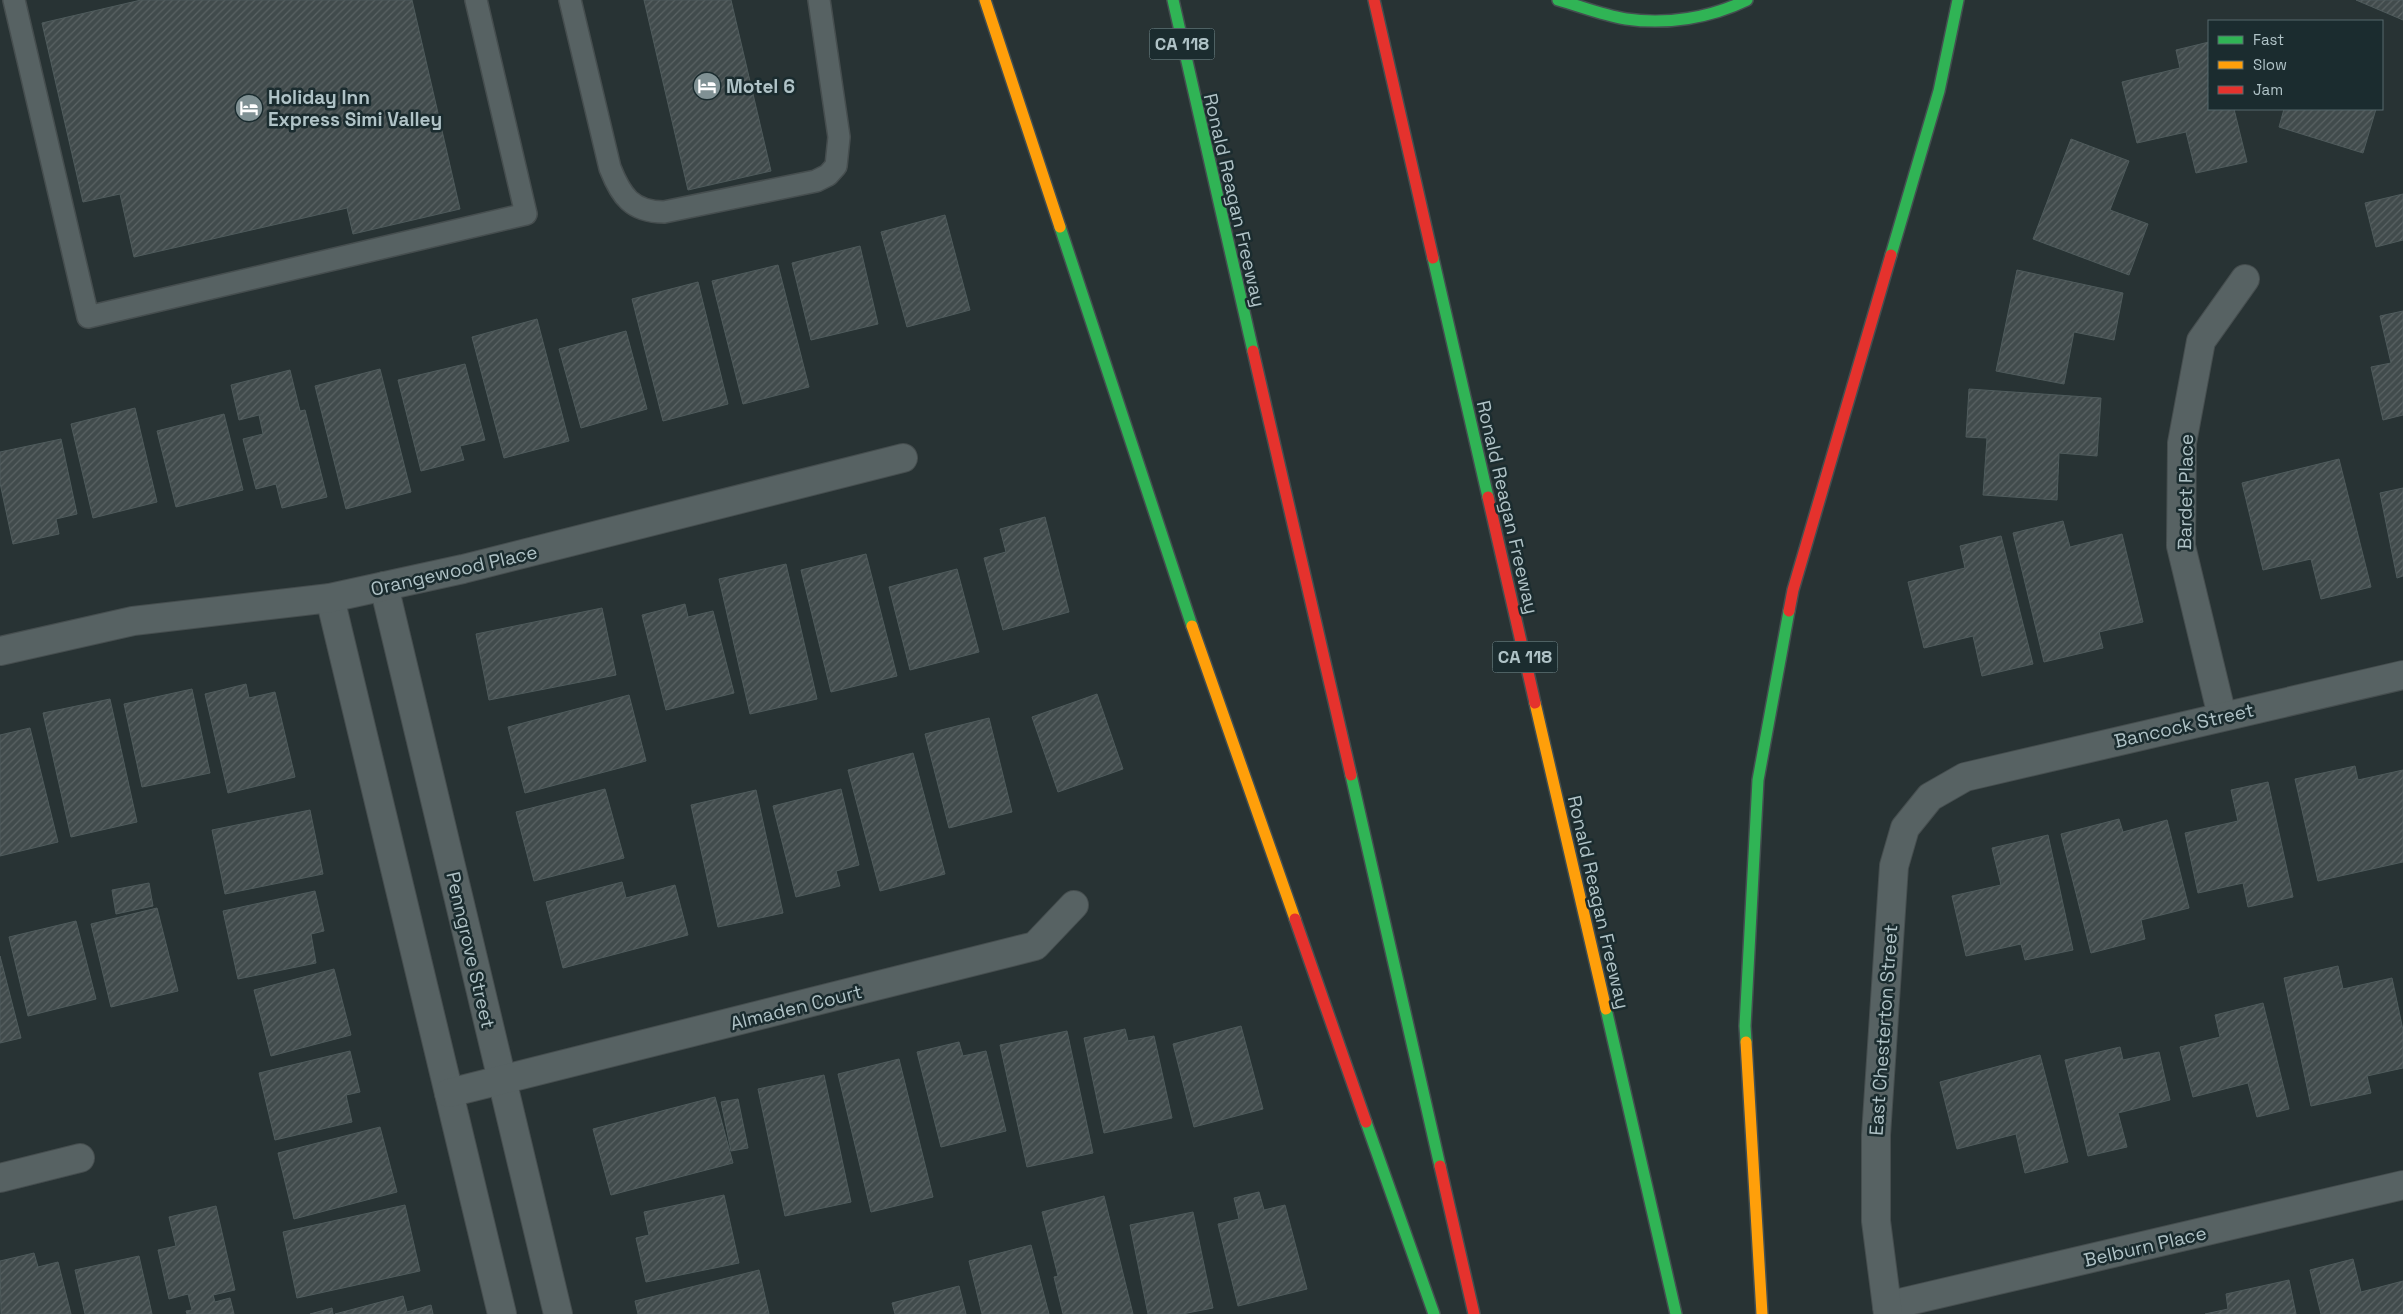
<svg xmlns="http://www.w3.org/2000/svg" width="2403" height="1314" viewBox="0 0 2403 1314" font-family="'Space Grotesk',sans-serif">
<defs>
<pattern id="building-hatch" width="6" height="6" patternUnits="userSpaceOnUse" patternTransform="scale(1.25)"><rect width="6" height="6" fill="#414b4c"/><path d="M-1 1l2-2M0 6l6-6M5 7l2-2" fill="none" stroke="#5a6364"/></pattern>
</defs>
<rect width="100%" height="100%" fill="#283334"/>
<g fill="url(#building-hatch)" stroke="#4f5b5c">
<polygon points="141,0 412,0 460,209 353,234 347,208 134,257 120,194 83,202 42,23"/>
<polygon points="644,0 731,0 771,171 688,190"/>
<polygon points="2356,0 2403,0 2403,20"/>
<polygon points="2209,42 2209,109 2234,109 2247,162 2196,173 2186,132 2137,143 2122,82 2180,68 2176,50"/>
<polygon points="2284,109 2376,109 2363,153 2279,127"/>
<polygon points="2071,139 2129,161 2110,210 2148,224 2129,275 2033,239"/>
<polygon points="2403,194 2403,240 2376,247 2365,203"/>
<polygon points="945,215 970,310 907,327 881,232"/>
<polygon points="860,246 878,324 811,340 792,263"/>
<polygon points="778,265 809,387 743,404 712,281"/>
<polygon points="2017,270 2123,293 2114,340 2074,332 2064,384 1996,371"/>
<polygon points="698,282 728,404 663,421 632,299"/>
<polygon points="2403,311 2403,415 2383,420 2371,367 2391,363 2380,316"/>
<polygon points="537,319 569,441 504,458 472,337"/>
<polygon points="626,331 647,409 581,428 559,349"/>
<polygon points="465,364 485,440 460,446 464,460 421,471 398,380"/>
<polygon points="380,369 411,492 346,509 315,386"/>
<polygon points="290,370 300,411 305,410 327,497 282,508 276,484 256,489 243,439 263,434 259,415 239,420 231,385"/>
<polygon points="1969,389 2101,398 2097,456 2059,453 2057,500 1983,495 1987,438 1966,437"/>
<polygon points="135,408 157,502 93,518 71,424"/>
<polygon points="224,414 243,490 176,507 157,431"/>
<polygon points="61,439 77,514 56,519 59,534 13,544 0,483 0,452"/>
<polygon points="2339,459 2371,587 2321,599 2311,559 2263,570 2242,483"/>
<polygon points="2403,488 2403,576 2397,578 2380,493"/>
<polygon points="1045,517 1069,612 1003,630 984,558 1006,552 1000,529"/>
<polygon points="2063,521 2070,547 2122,534 2143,622 2099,632 2103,648 2044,662 2013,533"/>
<polygon points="2001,536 2033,664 1982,676 1973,636 1924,648 1908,582 1965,568 1960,546"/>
<polygon points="866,554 897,676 831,692 801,570"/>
<polygon points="786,564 817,699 750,714 719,579"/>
<polygon points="957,569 979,652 910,670 889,587"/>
<polygon points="685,604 688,617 713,611 734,693 666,710 642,615"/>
<polygon points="602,608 616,675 489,700 476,634"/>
<polygon points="246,684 249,698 275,692 295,777 228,793 205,694"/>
<polygon points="192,689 210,773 142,787 124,704"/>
<polygon points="1097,694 1123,769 1058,792 1032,717"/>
<polygon points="629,695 646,761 525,793 508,727"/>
<polygon points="110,699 137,822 71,837 43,713"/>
<polygon points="989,718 1012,812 949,828 925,734"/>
<polygon points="30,728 58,842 0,856 0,735"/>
<polygon points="913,753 945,874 880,891 848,770"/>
<polygon points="2355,766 2358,780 2403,770 2403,862 2318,881 2295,779"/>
<polygon points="2268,782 2293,897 2248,907 2243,883 2198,893 2185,833 2238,821 2231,790"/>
<polygon points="605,789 624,858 534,881 516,812"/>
<polygon points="841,789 859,865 836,871 840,886 796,897 773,806"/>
<polygon points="756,790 783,913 718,927 691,805"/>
<polygon points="310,810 323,874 225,894 212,830"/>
<polygon points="2119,819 2123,832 2167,820 2189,908 2141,920 2145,939 2091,953 2061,834"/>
<polygon points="2048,835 2073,950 2025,960 2021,944 1966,956 1952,896 2001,885 1992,848"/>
<polygon points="622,882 626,898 675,885 688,935 563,968 546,902"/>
<polygon points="149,883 153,906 116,914 112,890"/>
<polygon points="315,891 324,931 311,934 316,963 238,979 223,911"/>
<polygon points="157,908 178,991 111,1007 91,924"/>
<polygon points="76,921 96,999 28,1016 9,937"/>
<polygon points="0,956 21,1038 0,1043"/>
<polygon points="2338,966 2343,989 2392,978 2403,1030 2403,1068 2367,1076 2371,1093 2311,1106 2284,978"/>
<polygon points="334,969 351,1035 271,1056 254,990"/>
<polygon points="2263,1003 2289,1109 2257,1117 2248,1083 2193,1097 2180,1047 2220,1037 2215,1015"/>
<polygon points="1241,1026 1263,1109 1194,1127 1173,1044"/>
<polygon points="1125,1029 1128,1041 1154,1036 1172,1118 1104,1133 1084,1038"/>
<polygon points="1067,1031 1093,1153 1027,1167 1000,1045"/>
<polygon points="959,1042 963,1056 986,1051 1006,1131 941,1147 917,1052"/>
<polygon points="2120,1047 2123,1060 2159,1052 2170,1100 2118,1113 2127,1147 2088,1156 2065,1060"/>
<polygon points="350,1051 360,1092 346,1095 352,1122 275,1140 259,1073"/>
<polygon points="2040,1055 2068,1162 2025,1173 2016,1134 1957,1149 1940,1082"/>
<polygon points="899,1059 933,1197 871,1212 838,1074"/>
<polygon points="824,1075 851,1202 785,1216 758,1089"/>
<polygon points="715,1097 733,1163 611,1195 593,1129"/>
<polygon points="738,1099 748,1148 731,1151 721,1102"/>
<polygon points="380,1127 397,1192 294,1219 278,1153"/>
<polygon points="1259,1192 1264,1210 1285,1205 1307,1289 1238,1306 1218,1224 1239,1219 1234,1198"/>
<polygon points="724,1195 739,1263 646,1282 636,1238 649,1235 644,1212"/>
<polygon points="1104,1196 1133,1314 1063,1314 1054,1277 1058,1276 1042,1212"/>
<polygon points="405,1205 420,1271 297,1298 283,1232"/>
<polygon points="216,1206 235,1290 213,1295 215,1302 230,1298 234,1314 187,1314 186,1311 192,1310 188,1294 169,1299 158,1250 176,1246 169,1217"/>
<polygon points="1193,1212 1213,1308 1182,1314 1148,1314 1130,1225"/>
<polygon points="1031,1245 1049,1314 982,1314 969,1261"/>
<polygon points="34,1253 38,1267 58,1262 71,1314 1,1314 0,1261"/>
<polygon points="139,1256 152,1314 85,1314 75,1270"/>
<polygon points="2353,1259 2361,1292 2403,1281 2403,1314 2321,1314 2310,1270"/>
<polygon points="759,1270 769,1314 638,1314 635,1301"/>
<polygon points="2289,1280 2296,1314 2205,1314 2228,1309 2226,1294"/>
<polygon points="959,1286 966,1314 895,1314 892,1303"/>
<polygon points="403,1296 407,1312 431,1305 433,1314 335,1314"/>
<polygon points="332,1308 333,1314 310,1314"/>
</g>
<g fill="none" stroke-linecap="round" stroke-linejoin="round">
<defs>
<g id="lane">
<polyline points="14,0 88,317 526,214 476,0"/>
<path d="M 570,0 L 610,168 C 621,196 632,212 664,212 L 816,181 L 828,175 L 836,166 L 839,137 L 819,0"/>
</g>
<g id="street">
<polyline points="384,586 558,1314"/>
<polyline points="330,598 502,1314"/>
<polyline points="0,651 133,621 330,598 463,569 903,458"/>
<polyline points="2222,716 2181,546 2182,443 2201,341 2245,279"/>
<polyline points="449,1093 1035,946 1074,905"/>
<polyline points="0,1178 80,1158"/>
<polyline points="1887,1306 2403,1185"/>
<polyline points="1888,1314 1876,1221 1876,1135 1894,866 1905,828 1930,797 1965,777 2403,675"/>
</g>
<g id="fast">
<polyline points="1173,0 1253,351"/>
<path d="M 1558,0 C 1580,6 1602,15 1626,19 C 1667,25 1710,18 1747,0"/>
<polyline points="1060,227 1192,626"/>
<polyline points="1891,255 1939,91 1958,0"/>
<polyline points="1433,258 1488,497"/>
<polyline points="1351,775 1440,1166"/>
<polyline points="1606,1009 1676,1314"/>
<polyline points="1746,1042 1745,1026 1758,780 1789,611"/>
<polyline points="1366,1122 1434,1314"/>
</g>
<g id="slow">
<polyline points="985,0 1060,227"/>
<polyline points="1192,626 1295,919"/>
<polyline points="1535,703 1606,1009"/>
<polyline points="1746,1042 1762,1314"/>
</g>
<g id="jam">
<polyline points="1374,0 1433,258"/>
<polyline points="1253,351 1351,775"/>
<polyline points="1488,497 1535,703"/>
<polyline points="1789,611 1793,590 1891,255"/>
<polyline points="1295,919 1366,1122"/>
<polyline points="1440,1166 1474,1314"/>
</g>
</defs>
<use href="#lane" stroke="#464e4f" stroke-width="24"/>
<use href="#street" stroke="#464e4f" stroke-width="30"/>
<use href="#fast" stroke="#444f50" stroke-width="14"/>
<use href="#slow" stroke="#444f50" stroke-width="14"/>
<use href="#jam" stroke="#444f50" stroke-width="14"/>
<use href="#lane" stroke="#576263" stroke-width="21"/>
<use href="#street" stroke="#576263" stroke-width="28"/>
<use href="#fast" stroke="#30b455" stroke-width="11"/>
<use href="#slow" stroke="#ff9f0a" stroke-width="11"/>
<use href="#jam" stroke="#e5322d" stroke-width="11"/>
</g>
<defs>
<symbol id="hotel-disc" viewBox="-11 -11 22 22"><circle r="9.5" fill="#809194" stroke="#1b2c2f"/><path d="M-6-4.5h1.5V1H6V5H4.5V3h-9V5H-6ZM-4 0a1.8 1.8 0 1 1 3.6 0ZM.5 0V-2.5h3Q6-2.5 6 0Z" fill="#fff"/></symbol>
</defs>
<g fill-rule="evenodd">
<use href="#hotel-disc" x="691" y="70" width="32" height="32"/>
<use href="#hotel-disc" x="233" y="92" width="32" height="32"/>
</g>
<g text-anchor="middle" stroke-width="5" stroke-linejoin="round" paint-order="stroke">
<g fill="#1b2c2f" stroke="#839699" stroke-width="1">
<rect x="1149.5" y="28.5" width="65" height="31" rx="4"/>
<rect x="1492.5" y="641.5" width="65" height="31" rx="4"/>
</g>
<g font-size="18" font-weight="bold" fill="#b0c3c7">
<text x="1182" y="50">CA 118</text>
<text x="1525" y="663">CA 118</text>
</g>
<g font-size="19" font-weight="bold" fill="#b0c3c7" stroke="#1b2c2f" text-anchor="start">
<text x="726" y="93">Motel 6</text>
<text x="268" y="104">Holiday Inn<tspan x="268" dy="22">Express Simi Valley</tspan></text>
</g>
<g font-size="19" fill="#b0c3c7" stroke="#1b2c2f">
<text transform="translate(1235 200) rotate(77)" y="7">Ronald Reagan Freeway</text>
<text transform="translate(2185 492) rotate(-89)" y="7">Bardet Place</text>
<text transform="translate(1508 507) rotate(77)" y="7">Ronald Reagan Freeway</text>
<text transform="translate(454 570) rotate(-13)" y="7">Orangewood Place</text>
<text transform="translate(2184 725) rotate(-13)" y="7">Bancock Street</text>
<text transform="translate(1599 902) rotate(77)" y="7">Ronald Reagan Freeway</text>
<text transform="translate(471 950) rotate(77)" y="7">Penngrove Street</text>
<text transform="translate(796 1007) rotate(-14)" y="7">Almaden Court</text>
<text transform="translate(1883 1030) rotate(-86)" y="7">East Chesterton Street</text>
<text transform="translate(2145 1246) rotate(-13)" y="7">Belburn Place</text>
</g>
</g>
<rect x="2208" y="20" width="175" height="90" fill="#1b2c2f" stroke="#57686c"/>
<rect x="2218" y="36" width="25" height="8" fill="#30b455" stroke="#57686c"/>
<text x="2253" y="45" font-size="15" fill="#b0c3c7">Fast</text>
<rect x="2218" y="61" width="25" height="8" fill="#ff9f0a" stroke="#57686c"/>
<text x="2253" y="70" font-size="15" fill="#b0c3c7">Slow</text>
<rect x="2218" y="86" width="25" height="8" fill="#e5322d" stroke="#57686c"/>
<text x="2253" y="95" font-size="15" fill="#b0c3c7">Jam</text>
</svg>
